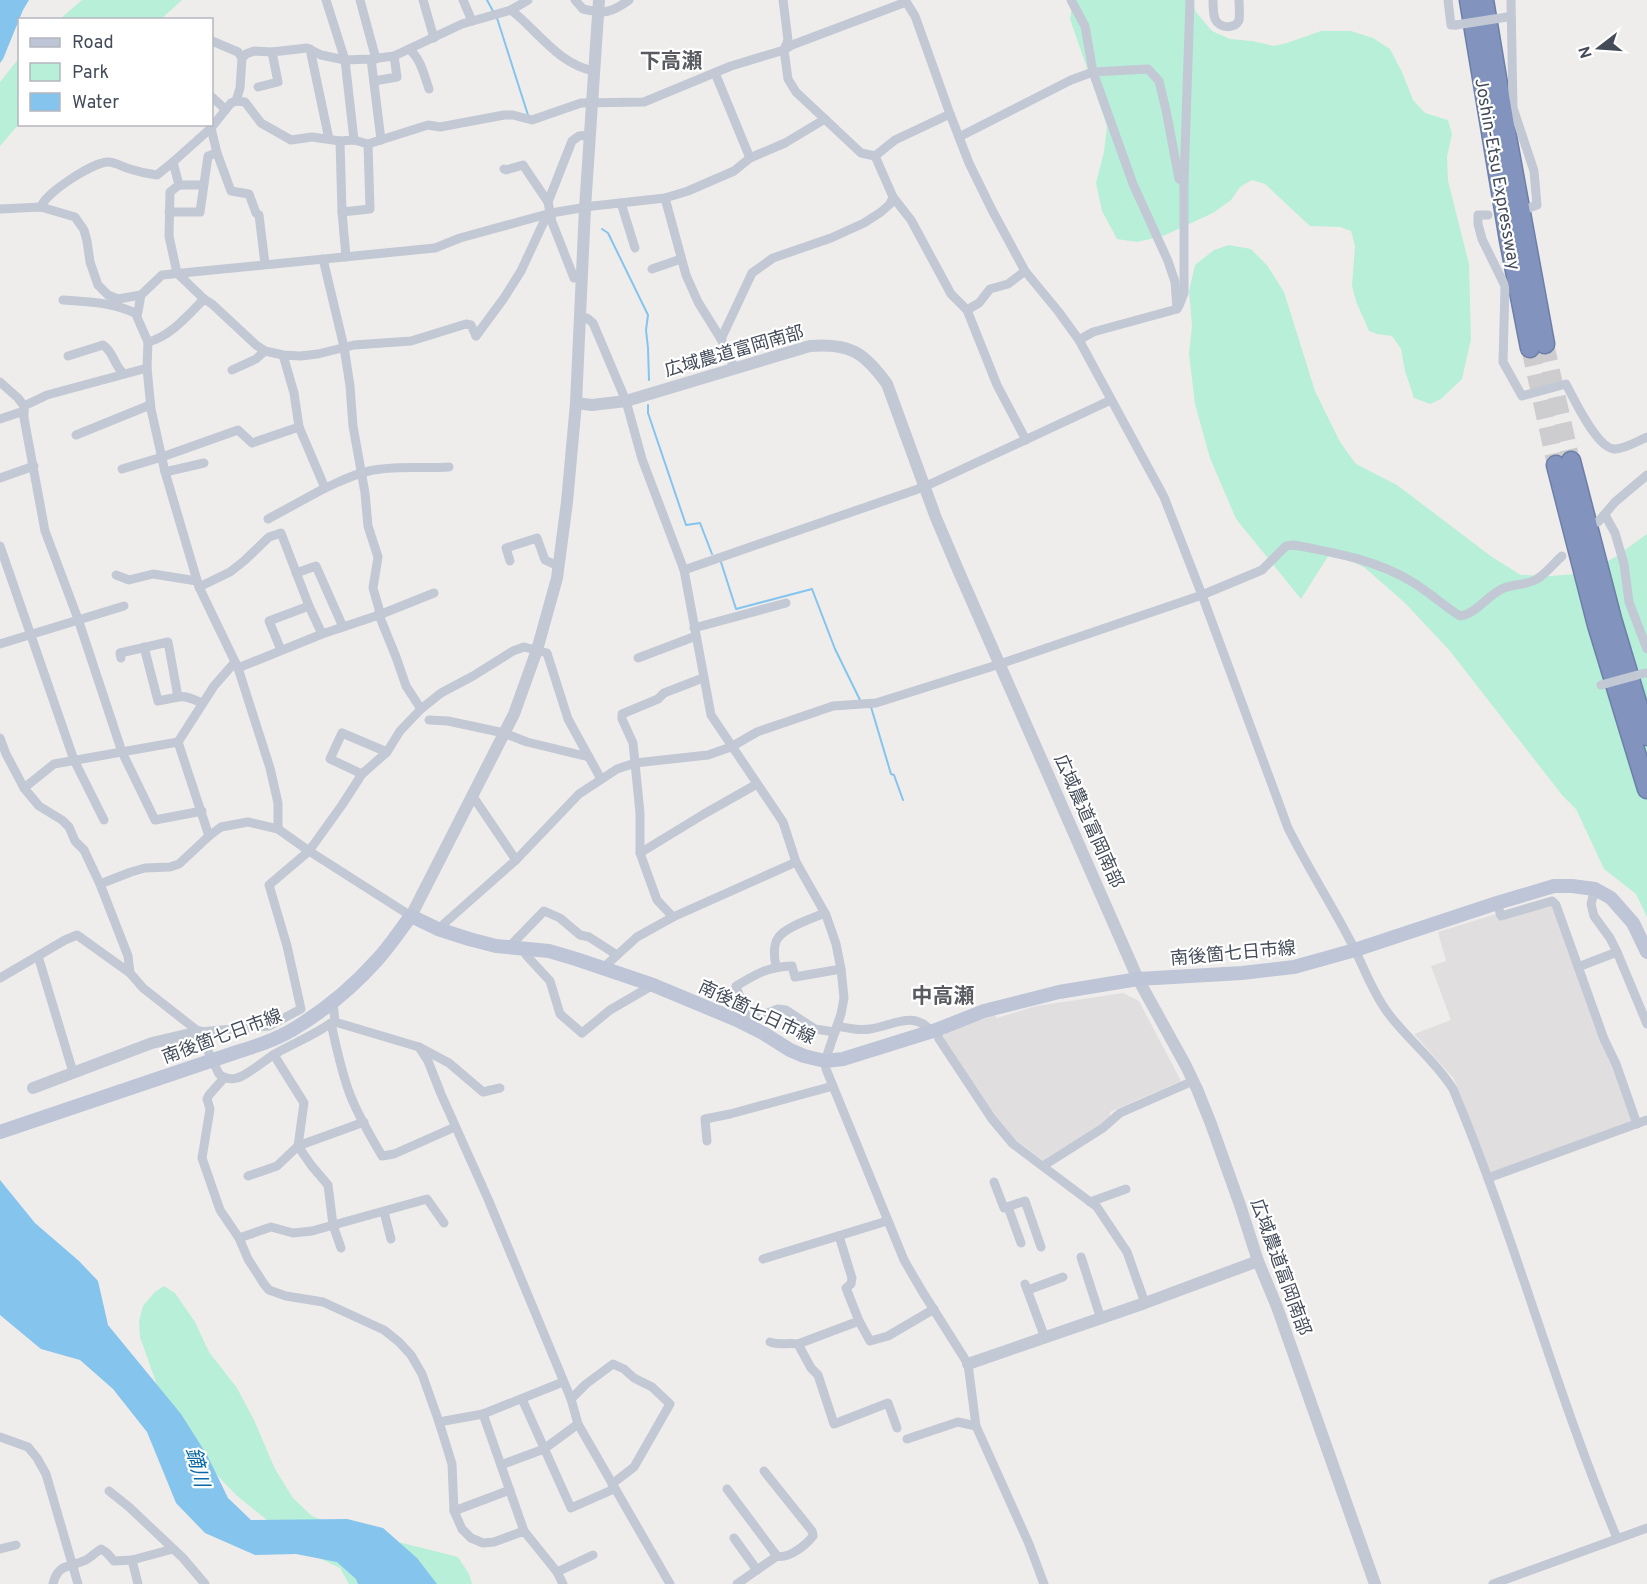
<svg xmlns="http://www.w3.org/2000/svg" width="1647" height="1584" viewBox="0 0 1647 1584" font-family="Overpass,'Noto Sans JP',sans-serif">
<rect width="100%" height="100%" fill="#efedec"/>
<g fill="#e0dede">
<polygon points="1551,905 1614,1066 1632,1119 1631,1122 1489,1175 1454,1079 1414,1034 1451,1020 1431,966 1446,961 1438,932 1496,914 1498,920"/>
<polygon points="1123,993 1139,1001 1181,1081 1110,1112 1110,1116 1101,1127 1044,1161 1013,1138 997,1119 944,1041 943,1036 947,1032 994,1015 997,1018 1036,1006"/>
</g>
<g fill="#b8efd8">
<polygon points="82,0 182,0 161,19 60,19"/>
<polygon points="1073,0 1192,0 1196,12 1212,31 1230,39 1252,41 1274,46 1287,43 1321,31 1351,31 1373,38 1390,49 1402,72 1413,100 1425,113 1448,120 1452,134 1447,157 1448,181 1469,264 1471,339 1462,379 1441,399 1430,404 1414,398 1405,371 1401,349 1392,336 1377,334 1369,331 1356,301 1352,286 1355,246 1351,231 1340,227 1310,226 1265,184 1252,180 1240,187 1231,200 1213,213 1163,236 1137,242 1117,239 1102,211 1096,183 1104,152 1107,126 1070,19"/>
<polygon points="19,58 19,124 0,146 0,82"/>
<polygon points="1229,245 1251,249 1267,265 1284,292 1315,391 1340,442 1356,464 1397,485 1492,557 1521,575 1551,576 1587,573 1615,557 1647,534 1647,917 1636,894 1604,869 1576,809 1562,795 1450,651 1405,603 1365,568 1332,550 1301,599 1236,519 1210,458 1195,404 1189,354 1192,326 1189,291 1195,265 1214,250"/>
<polygon points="164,1286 175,1293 195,1322 209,1352 237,1388 254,1420 275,1469 293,1498 312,1516 339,1527 458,1557 469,1574 472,1584 349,1584 340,1568 321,1559 267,1520 236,1495 184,1440 164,1405 140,1337 139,1321 143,1306 155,1292"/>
</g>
<g fill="#84c4ed">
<polygon points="0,0 29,0 23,10 3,59 0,63"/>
<polygon points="0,1180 35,1223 79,1261 98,1281 108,1325 181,1414 207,1455 228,1498 251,1520 347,1519 383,1528 417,1558 437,1584 358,1584 356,1579 337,1562 296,1554 255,1555 205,1533 176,1503 147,1432 113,1389 80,1360 41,1349 0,1315"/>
</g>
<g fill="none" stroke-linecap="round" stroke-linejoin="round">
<g stroke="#84c4ed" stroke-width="2">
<polyline points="487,0 494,13"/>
<polyline points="497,18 528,115"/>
<polyline points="602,229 608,233 648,315 646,330 648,348 649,380"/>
<polyline points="648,405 648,413 686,525 700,523 712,554"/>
<polyline points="720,559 736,609 812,589 835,649 860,700"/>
<polyline points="871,707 891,774 894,775 903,800"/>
</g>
<g stroke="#cdcdcf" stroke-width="18" stroke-dasharray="18 9" stroke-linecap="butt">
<polyline points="1545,344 1571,461"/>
<polyline points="1530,348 1556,465"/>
</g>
<defs>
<g id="motorway">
<polyline points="1469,0 1509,240 1530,348"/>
<polyline points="1484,0 1505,126 1545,344"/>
<polyline points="1571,461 1612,619 1647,736"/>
<polyline points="1556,465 1597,625 1647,789"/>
</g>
</defs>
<use href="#motorway" stroke="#6d7fa9" stroke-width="21"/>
<g stroke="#c2c8d4" stroke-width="9">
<polyline points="326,0 345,60 354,140"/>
<polyline points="360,0 376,59"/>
<polyline points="423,0 434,38"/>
<polyline points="463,0 472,21"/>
<path d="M 575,0 L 583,9 C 605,14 611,13 629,0"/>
<polyline points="783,0 788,40 784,50 788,79 796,92 861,153 875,156 895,140 950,114"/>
<path d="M 905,0 L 915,16 L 950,114 L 969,163 L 992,210 L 1025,271 L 1058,311 L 1079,340 L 1164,497 L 1202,595 L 1288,828 C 1308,868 1332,905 1352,944 C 1364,967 1372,992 1388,1013 C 1408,1040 1435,1060 1453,1089 C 1515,1236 1555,1391 1617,1538"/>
<polyline points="1071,0 1085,26 1093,72 1133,184 1168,261 1175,282 1177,309"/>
<path d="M 1213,0 C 1213,6 1213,13 1215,19 C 1219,28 1235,30 1239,20 C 1240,14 1239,6 1239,0"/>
<polyline points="1448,0 1451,25 1456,25"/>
<polyline points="1511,0 1513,108 1534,171 1537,205 1529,208"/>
<path d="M 511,10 C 538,31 558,64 594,71"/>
<polyline points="212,41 238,52 242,58"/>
<polyline points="310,49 329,139"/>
<path d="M 409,49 C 421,59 424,75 429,89"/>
<polyline points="371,59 381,140"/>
<polyline points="715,73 750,158"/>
<polyline points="374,81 397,77 394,56"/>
<polyline points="258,87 278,82 272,52"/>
<polyline points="212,97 225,109"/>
<polyline points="236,101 240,88 242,58 246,54 254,51 272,52 307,48 321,55 345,60 371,59 394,56 462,24 511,10 528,0"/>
<polyline points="211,128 217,153 231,191 249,194 256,213 259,215 265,264"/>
<polyline points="959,137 1071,80 1093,72 1148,69 1159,81 1166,110 1179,179 1184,182"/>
<polyline points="340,141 342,212 346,257"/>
<polyline points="875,156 893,197 911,220 951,294 967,310 997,385 1026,440"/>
<polyline points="504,169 506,170 523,165 548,202"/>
<polyline points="179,185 203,185"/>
<polyline points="665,198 686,275 698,302 721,339 735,369"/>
<polyline points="621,203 635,248"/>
<path d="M 41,207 C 44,194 93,162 108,162 C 115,162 123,167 130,169 C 139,172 148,174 157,175 L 173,162"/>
<polyline points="0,209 41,207 75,217 84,230 87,241 90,262 98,285 108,295 118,299 141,295 162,275 435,248 460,238 551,213 593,206 665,198 688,191 734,171 750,158 785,143 825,119"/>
<polyline points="169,212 200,212 208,156 217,153"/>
<polyline points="342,212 370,209 368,144"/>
<path d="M 1488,215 L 1478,215 L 1478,224 L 1482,239 L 1505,286 L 1503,362 L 1522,396 L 1566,384 C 1574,399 1598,451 1616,449 C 1626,448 1638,441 1647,437"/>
<polyline points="323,259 344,347 350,386 353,426 365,493 368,526 378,557 373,588 379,609 379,615 396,657 406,686 421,709"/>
<polyline points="652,269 681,259"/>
<polyline points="574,278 552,222 548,202 572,141 579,136 590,135"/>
<polyline points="141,295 137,317 148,342 147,368 151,409 165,472 199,587 238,668 270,768 278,803 278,829"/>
<path d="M 63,300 C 89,302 113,302 137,314"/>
<polyline points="1179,306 1184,293 1184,182 1190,0"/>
<polyline points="967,310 979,303 990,289 1008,284 1025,271"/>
<polyline points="587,318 593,323 626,401 642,459 684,570 711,715 783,822 796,862 826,915 836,944 841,969 844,998 841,1014 825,1061 826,1069 904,1260 922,1291 968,1364 976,1426 1029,1544 1044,1584"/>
<polyline points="476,336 471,325 466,324 411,341 354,345 318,354 300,356 283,355 265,351 256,345 212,304 204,299 177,273 169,236 170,192 179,185 173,162 211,128 231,103 236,101 245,102 261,123 291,140 312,137 340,141 354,140 368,144 428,125 440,127 504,115 513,115 532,120 581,103 644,102 731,66 784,50 792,45 906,2"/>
<polyline points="476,336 504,298 521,271 547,215"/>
<polyline points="721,339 752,273 773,258 831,238 864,223 881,212 890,204 893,197"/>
<polyline points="1079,340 1093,332 1177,309"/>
<path d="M 148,342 C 171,336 188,315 204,299"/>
<path d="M 68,356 L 103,345 C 114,352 114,366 124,374"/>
<polyline points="232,370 256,359 265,351"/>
<polyline points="0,382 18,398 24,406 24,418 45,531 78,619 122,752 155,820 202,811"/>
<polyline points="24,406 47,395 147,368"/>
<polyline points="0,419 24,411"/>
<polyline points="76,435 150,405"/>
<polyline points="122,469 162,457 238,430 252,443 299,427 294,393 283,355"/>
<polyline points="165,472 204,463"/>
<polyline points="0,478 34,466"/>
<path d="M 325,488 C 339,482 354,474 369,471 C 395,465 422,469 449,467"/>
<polyline points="1605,515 1615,533 1624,564 1629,602 1647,649"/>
<polyline points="268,519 325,488 299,427"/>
<polyline points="1598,522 1615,502 1647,475"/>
<polyline points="0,546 74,760 104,820"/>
<polyline points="510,561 506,548 537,538 545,560 558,566"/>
<polyline points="684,570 924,487 1111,400"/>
<polyline points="296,573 316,566 343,627"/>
<polyline points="116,575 129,580 153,574 197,581"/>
<polyline points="199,587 230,572 244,561 269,537 281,533 309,606 322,634"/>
<polyline points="694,628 786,603"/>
<polyline points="0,644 124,606"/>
<polyline points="144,647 158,701 178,697"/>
<polyline points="281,650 269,621 309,606"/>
<path d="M 121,658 L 120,653 L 168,642 L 178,697 C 187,695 194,700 202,703"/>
<polyline points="638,658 696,636"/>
<polyline points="238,668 322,634 379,615 434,593"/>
<polyline points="429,720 448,721 504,733 527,742 589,757"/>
<path d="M 0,738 L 6,754 L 24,788 L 39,806 L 62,820 L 69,827 L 75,841 L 84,850 L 100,884 L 128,956 L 130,973 L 143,988 L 199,1032 L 219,1074 C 224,1078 230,1080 237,1078 C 246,1076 264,1061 273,1055 C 292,1044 313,1036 331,1023"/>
<polyline points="362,774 330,759 342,733 387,752"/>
<polyline points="24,788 54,764 178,742"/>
<polyline points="472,795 516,860"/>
<polyline points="209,836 178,742 214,686 235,662"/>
<polyline points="640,853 704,814 757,784"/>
<polyline points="100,884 131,872 145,868 170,867 179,864 209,836 221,827 248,822 278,829 309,851 411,916"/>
<polyline points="1595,889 1591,904 1594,916 1610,938 1617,952 1647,1024"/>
<polyline points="1497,903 1501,916 1552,901 1556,905 1604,1039 1616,1064 1637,1124"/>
<polyline points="673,917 657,900 640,853 640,813 633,743 622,719 622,714 658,699 664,693 703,678"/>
<path d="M 438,929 L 516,860 L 579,794 L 617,769 L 635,763 L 708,755 L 731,747 L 757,732 L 833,706 L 876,703 L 1000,664 L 1202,595 L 1262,570 L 1286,546 L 1294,545 C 1336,553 1377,560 1414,583 C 1430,593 1444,606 1460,616 C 1477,614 1488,594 1504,588 C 1514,584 1527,585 1537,579 C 1546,574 1554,563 1562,556"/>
<polyline points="509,947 544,911 560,918 580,935 589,937 617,955"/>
<polyline points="524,949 526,955 550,981 560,1014 582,1033 610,1010 653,985"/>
<polyline points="38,956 73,1072"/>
<path d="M 776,966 C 774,958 773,945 778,938 C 785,927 813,918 825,913"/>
<polyline points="1578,967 1617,952"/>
<polyline points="603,968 637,937 673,917 796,862"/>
<polyline points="0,978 65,940 77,935 130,973"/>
<polyline points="333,1003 335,1022 419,1047 449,1063 483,1092 500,1088"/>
<path d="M 748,1020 L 736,986 C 756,974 767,967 792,966 L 795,977 L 841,969"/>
<path d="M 335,1022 L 331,1023 C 336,1046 342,1075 351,1097 C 359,1117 371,1137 382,1156 L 394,1154 L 455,1127"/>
<polyline points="744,1022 778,1009 786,1010 815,1029 835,1032"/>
<path d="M 837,1026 C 848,1028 859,1031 870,1029 C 892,1026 914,1010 931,1031"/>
<polyline points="936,1030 939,1039 992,1119 1013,1144 1097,1207 1127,1252 1145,1303"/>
<polyline points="199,1032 269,1026 301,1009 287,946 269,885 309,851 342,805 362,774 387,752 400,731 421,709 441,693 473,676 513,651 524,647 547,653 568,719 601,779"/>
<polyline points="419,1047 428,1061 441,1094 488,1199 571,1399 578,1424 670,1584"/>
<polyline points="274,1055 304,1103 298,1146 311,1165 328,1185 333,1225 341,1248"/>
<polyline points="224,1078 209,1095 207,1099 210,1109 202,1158 220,1210 239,1238 248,1259 264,1284 269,1290 286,1296 323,1302 384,1330 399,1342 411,1355 422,1374 439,1422 452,1464 454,1511 462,1529 471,1538 483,1543 494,1542 524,1531 557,1572 563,1584"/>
<polyline points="707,1141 705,1119 730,1114 833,1086"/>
<polyline points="1043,1166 1103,1128 1120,1113 1193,1081"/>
<polyline points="248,1176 277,1166 298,1146 364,1122"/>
<polyline points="1488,1178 1647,1120"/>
<polyline points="994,1182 1004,1208 1025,1201 1041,1247"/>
<polyline points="1090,1202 1126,1189"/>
<polyline points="1008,1207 1021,1243"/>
<polyline points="384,1212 391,1239"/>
<polyline points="839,1236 852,1278 851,1284 846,1288 859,1321 870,1341 888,1336 934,1309"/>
<polyline points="239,1238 271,1227 293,1233 312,1231 427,1199 444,1223"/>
<polyline points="1081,1257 1101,1319"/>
<polyline points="763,1259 887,1221"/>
<polyline points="1025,1284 1045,1338"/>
<polyline points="1028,1290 1063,1277"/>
<path d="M 770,1342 C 779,1346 788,1342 798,1344 L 859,1321"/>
<polyline points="798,1344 811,1368 818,1375 834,1424 888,1403 897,1428"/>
<polyline points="522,1399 571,1508 614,1489"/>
<polyline points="571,1399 586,1384 613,1364 624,1369 634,1378 652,1387 670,1404 634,1467 612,1484"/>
<polyline points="483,1414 524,1531"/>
<polyline points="439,1422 483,1414 563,1382"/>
<polyline points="0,1437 28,1447 37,1458 46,1474 78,1584"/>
<polyline points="907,1439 958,1422 976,1426"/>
<polyline points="501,1465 544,1449 578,1424"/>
<path d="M 727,1489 L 777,1556 C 789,1559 806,1545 813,1536 L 812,1531 L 764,1471"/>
<polyline points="109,1491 129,1507 183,1558 205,1584"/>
<polyline points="454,1511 510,1490"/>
<polyline points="734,1538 757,1570"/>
<polyline points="0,1549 16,1545"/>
<polyline points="557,1572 593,1555"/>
<path d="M 53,1584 C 58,1563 69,1568 86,1560 C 91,1557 96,1552 101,1549 L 107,1553 L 114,1561 L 132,1560"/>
<polyline points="138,1584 132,1560 173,1549"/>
<polyline points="737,1584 777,1556"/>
<polyline points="1493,1584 1647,1528"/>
</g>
<g stroke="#c2c8d4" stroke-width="12">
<path d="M 576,403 L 592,405 L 626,401 L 810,346 C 850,343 864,352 887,384 L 936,518 L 959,572 L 1138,979 L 1186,1066 L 1197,1089 L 1211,1124 L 1240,1205 L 1258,1261 L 1277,1307 L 1375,1584"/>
<polyline points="411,916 514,714 537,650 557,578 567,502 576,403 585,208 599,0"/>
<polyline points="33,1088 152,1043 199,1032"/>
<polyline points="968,1364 1145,1303 1258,1261"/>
</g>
<path stroke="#bec5d6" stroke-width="14" d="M 0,1132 L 237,1052 C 256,1046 275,1040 292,1030 C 324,1011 353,987 377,960 C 390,946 400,930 411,916 L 438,929 L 469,939 L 496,946 L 549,951 L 576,959 L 653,985 L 737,1020 L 763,1033 L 790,1050 L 804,1056 L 825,1061 L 843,1059 L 936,1030 L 984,1011 L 1059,992 L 1138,979 L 1242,973 L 1294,967 L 1355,950 L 1497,903 L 1554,886 L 1572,886 L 1595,889 L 1611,898 L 1633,923 L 1647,952"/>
<use href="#motorway" stroke="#8294bd" stroke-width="18"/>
<g stroke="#c2c8d4" stroke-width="9">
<polyline points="1456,25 1507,17"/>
<polyline points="1601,685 1645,673"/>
</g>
</g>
<g text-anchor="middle" stroke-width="4.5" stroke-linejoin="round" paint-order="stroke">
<g font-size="18" fill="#444c5a" stroke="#fff">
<text transform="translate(1498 174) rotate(80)" y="6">Joshin-Etsu Expressway</text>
<text transform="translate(734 351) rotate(-16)" y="6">広域農道富岡南部</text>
<text transform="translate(1089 821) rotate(66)" y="6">広域農道富岡南部</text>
<text transform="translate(1233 953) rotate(-5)" y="6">南後箇七日市線</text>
<text transform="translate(757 1012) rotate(25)" y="6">南後箇七日市線</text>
<text transform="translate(222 1036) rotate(-20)" y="6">南後箇七日市線</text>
<text transform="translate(1281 1267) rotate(70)" y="6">広域農道富岡南部</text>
</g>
<g font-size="20" font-style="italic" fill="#0969a8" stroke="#fff">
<text transform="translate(198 1467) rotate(76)" y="7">鏑川</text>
</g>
<g font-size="21" font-weight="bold" fill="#595b61" stroke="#fff">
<text x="671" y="68">下高瀬</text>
<text x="943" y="1003">中高瀬</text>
</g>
</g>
<rect x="18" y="18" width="195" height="108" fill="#ffffff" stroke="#b4b7bd" stroke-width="1.5"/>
<rect x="30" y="38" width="30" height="9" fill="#bec5d6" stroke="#b4b7bd" stroke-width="1.5"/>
<text x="72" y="48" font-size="18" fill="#444c5a">Road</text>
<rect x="30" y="63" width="30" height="18" fill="#b8efd8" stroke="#b4b7bd" stroke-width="1.5"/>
<text x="72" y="78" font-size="18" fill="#444c5a">Park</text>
<rect x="30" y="93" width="30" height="18" fill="#84c4ed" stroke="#b4b7bd" stroke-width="1.5"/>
<text x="72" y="108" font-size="18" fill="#444c5a">Water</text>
<g transform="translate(1599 48) rotate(253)" stroke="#ffffff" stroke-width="4.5" paint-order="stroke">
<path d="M0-4.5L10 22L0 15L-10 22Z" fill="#444c5a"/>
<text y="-9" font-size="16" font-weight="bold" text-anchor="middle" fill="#444c5a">N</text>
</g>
</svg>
